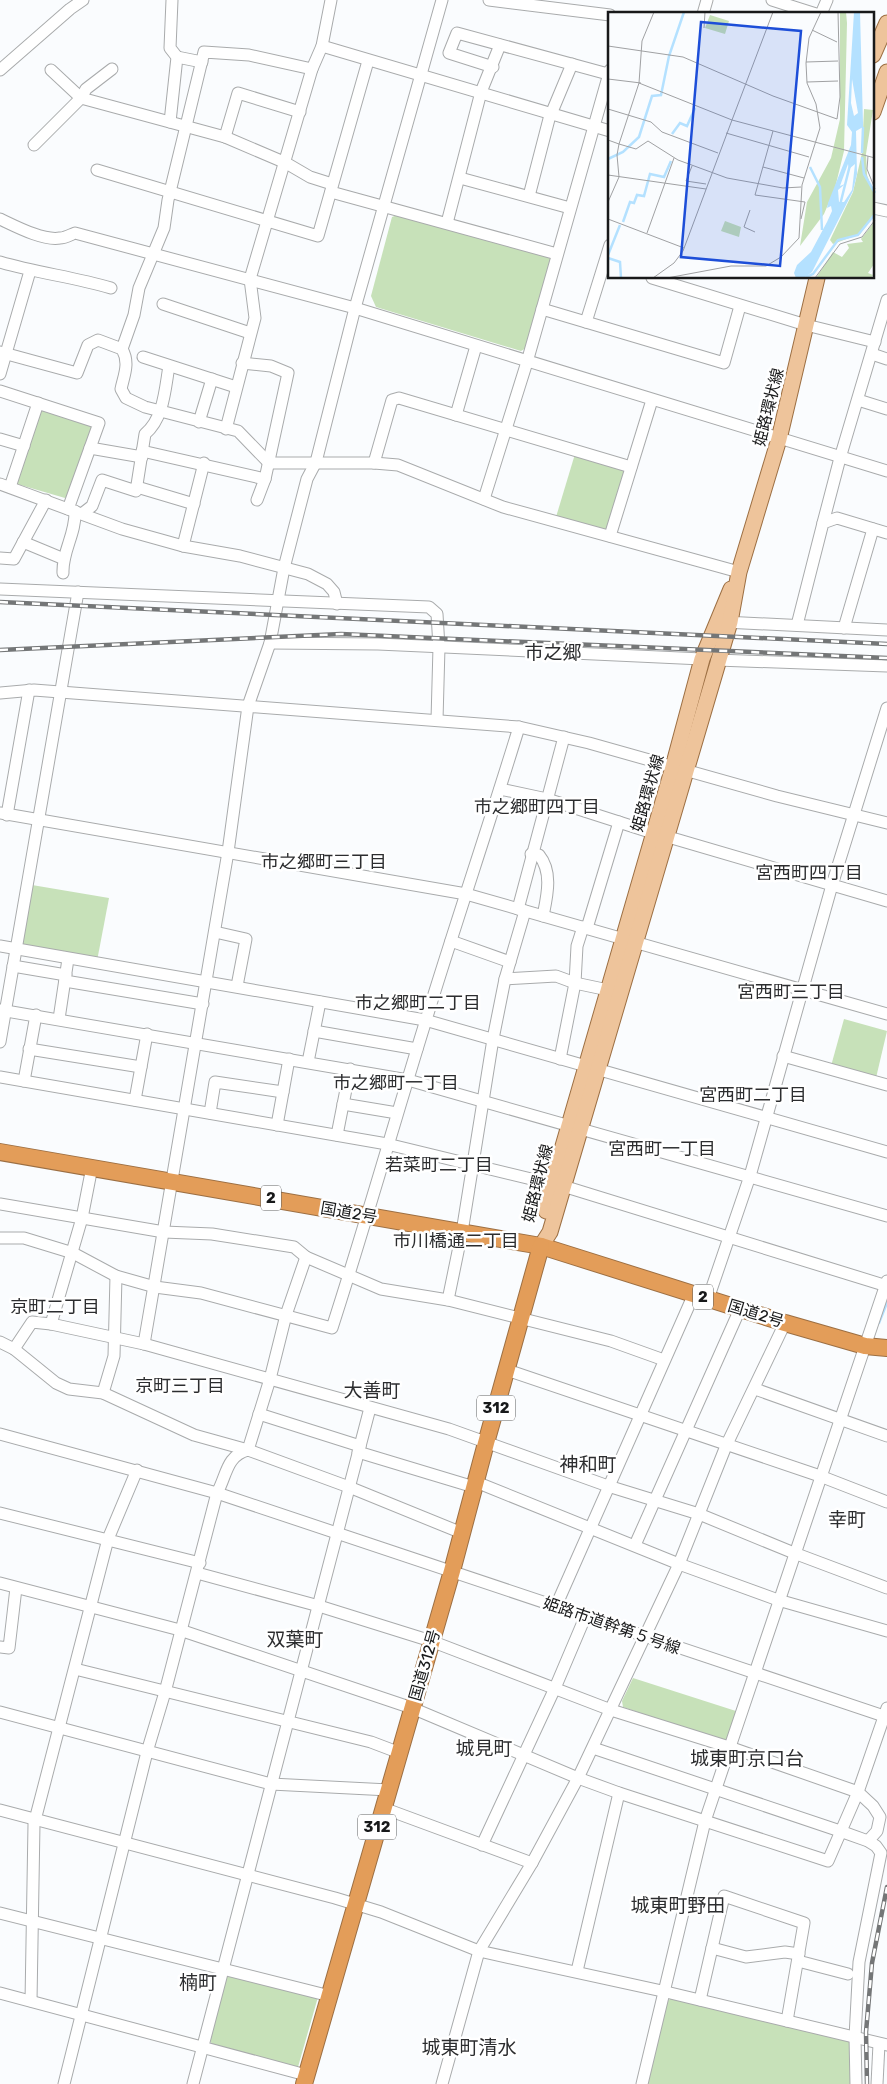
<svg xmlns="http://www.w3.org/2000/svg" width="887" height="2084" viewBox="0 0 887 2084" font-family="Rubik,'Noto Sans JP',sans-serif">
<rect width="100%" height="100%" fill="#fafcfe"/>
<g fill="#c7e1b9">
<polygon points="397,215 548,255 551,261 526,348 521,351 376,307 371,296 392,217"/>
<polygon points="41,410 92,425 69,496 65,498 17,484 15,481"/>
<polygon points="575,454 623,469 625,474 609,528 604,530 556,517"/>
<polygon points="32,885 109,898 97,961 24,948 21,943"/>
<polygon points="844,1019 887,1031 876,1078 831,1066"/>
<polygon points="633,1678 739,1712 728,1739 724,1742 623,1707 622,1701"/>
<polygon points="230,1974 318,1997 298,2067 212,2044 209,2039 226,1976"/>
<polygon points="672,1998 852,2039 851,2084 648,2084 667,2001"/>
</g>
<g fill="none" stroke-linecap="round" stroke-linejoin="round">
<polyline stroke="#b4e1ff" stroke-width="2.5" points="879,1323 887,1303"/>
<defs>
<g id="minor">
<polyline points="489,0 610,15"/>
<polyline points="772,0 816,14"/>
<polyline points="703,14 707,0"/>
<polyline points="821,14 827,0"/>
<polyline points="322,46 610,131"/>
<polyline points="177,57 202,62"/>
<polyline points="493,67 449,53 457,33 608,74"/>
<polyline points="0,70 70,9 83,0"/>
<polyline points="51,70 81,98 225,137 286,163 310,177 332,184"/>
<polyline points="170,122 177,57 170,48 172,0"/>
<polyline points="225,137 238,93 300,112"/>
<polyline points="34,145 81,98 86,89 112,69"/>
<polyline points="97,170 318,236 368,61"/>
<polyline points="460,178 570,208"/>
<polyline points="331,192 557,254"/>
<polyline points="529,196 549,119 572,64"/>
<polyline points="873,208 887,211"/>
<path d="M 0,219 C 15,226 43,241 60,238 C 65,238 70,235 75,233 L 355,308 L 887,471"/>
<polyline points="447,223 481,92 500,45"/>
<path d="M 0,262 C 37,273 74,277 111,288"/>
<polyline points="652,278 806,325 875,342"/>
<polyline points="163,304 250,333"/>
<polyline points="542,309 724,363 740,306"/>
<polyline points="586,322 610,245"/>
<polyline points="122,349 134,315 139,288 164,228 168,200 204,52 249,55 312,69"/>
<path d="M 0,352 L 77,373 L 88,345 L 98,340 L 122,349 C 130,363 124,375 121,389 L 126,398 L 145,407 L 238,431 L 269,463 L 374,463 L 398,465 L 503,507 L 739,572"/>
<polyline points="872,354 887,359"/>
<polyline points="143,357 236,387"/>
<polyline points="242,363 271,366 288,373 265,479 257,500"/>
<polyline points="0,374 30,271"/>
<polyline points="0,391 99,423 68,509"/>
<polyline points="858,400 887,409"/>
<polyline points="456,415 476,346"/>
<polyline points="199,422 212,379"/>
<polyline points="226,429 255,318 250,279 312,69 322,46 331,0"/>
<polyline points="0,439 24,446"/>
<polyline points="90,448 142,457"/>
<polyline points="142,451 265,479"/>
<polyline points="374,463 392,400 399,398 631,467"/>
<polyline points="0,484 122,529 183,546 240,556 308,574 327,584 334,592 337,604"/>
<polyline points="10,487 38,403"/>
<polyline points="137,487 194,504"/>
<polyline points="484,499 527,362 610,70"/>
<path d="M 83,513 L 92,506 L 102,480 L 136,491 L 145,434 C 164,418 165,389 169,366"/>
<polyline points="823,523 840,458 887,300"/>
<polyline points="610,536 652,400"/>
<polyline points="23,542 64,559"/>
<polyline points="183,546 204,463"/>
<polyline points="0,558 14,559 46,500"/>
<path d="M 63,573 C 62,551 76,534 75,511"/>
<polyline points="0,589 429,607 437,614 439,647 437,720"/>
<polyline points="724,622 887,630"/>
<polyline points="797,625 823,523 837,518 887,533"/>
<polyline points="844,628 873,529"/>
<polyline points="270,643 378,644 702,659"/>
<polyline points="717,660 887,666"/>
<polyline points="0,693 34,690 519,727 589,743 777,796 887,823"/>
<polyline points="500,789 547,799 653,833"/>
<polyline points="0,813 466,894 887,1014"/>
<polyline points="7,815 29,690"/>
<polyline points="665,836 887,901"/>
<path d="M 531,854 L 539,855 C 553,872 547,896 543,916"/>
<polyline points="518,909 564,737"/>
<polyline points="587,928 619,822"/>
<polyline points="215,932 246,939 237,986"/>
<polyline points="451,941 510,962"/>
<polyline points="0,946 425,1020 887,1152"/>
<polyline points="13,966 66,975"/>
<polyline points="505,979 556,976 575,983 608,990"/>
<polyline points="65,981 203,1004"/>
<polyline points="0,1010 408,1080 887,1216"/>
<polyline points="59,1019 68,959"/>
<polyline points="314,1031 417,1049"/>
<polyline points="0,1042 78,592"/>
<polyline points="29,1049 141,1067"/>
<polyline points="783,1056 887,1085"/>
<polyline points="560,1059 575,983 577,946 583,927"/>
<polyline points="308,1062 320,1002"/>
<polyline points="0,1077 387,1144 552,1184"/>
<polyline points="24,1081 36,1015"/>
<polyline points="135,1100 147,1034"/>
<polyline points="343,1104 397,1113"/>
<polyline points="210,1113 215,1082 283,1092"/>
<polyline points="277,1125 289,1059"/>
<polyline points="337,1135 350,1069"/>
<polyline points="563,1186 887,1286"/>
<polyline points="0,1204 164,1232 212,1234 294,1247 306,1257 381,1289 448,1300 611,1341 664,1360"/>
<path d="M 0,1238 L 24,1238 L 73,1253 L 116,1276 L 155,1287 L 201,1293 L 332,1328 C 365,1226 394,1123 426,1020 C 456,922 489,825 519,727"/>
<polyline points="708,1299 750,1176 832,885 887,708"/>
<polyline points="448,1300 462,1232 493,1039 505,979 525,911"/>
<polyline points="51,1324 82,1218 92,1167"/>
<polyline points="0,1342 14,1349 56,1383 69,1389 103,1393 194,1435 248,1450 349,1487 462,1533"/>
<polyline points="144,1344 228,852 248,706 270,643 284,568 307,479 316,462 355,308 442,0"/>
<polyline points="14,1349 32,1322 51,1324 144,1344 449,1429 608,1486 699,1514 794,1553 887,1588"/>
<polyline points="507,1370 820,1476 887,1502"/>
<polyline points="755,1389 887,1436"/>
<polyline points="103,1393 114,1356 116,1276"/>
<polyline points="259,1414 360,1446"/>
<polyline points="0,1434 217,1493 887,1717"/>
<polyline points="248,1450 270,1379 286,1315 306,1257"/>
<polyline points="358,1452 474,1487"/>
<polyline points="476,1482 679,1564 778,1600 887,1631"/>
<polyline points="0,1513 200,1563"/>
<polyline points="635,1545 740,1309"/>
<polyline points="197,1573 319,1606 431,1641 611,1710 729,1747 858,1792 873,1806 880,1817 877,1831 868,1841"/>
<polyline points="0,1583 180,1630 412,1708 578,1778 619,1793 828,1861 858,1792 887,1708"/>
<polyline points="556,1606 694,1294"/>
<polyline points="0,1647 9,1648 16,1588"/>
<polyline points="75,1669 371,1742 400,1753"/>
<polyline points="0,1712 271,1784 389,1790"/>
<polyline points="593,1748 840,1831 868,1841 876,1846 881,1853 859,1962 855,2037 856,2084"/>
<polyline points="383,1808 532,1863"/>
<polyline points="0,1810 335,1898 381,1912 479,1951 662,1991 887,2045"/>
<polyline points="482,1845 555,1688 586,1615"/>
<polyline points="0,1913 330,1996"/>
<polyline points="712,1948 746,1957 785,1952 799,1954"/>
<polyline points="798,1961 848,1974"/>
<polyline points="577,1971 619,1793"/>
<polyline points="0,1993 306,2075"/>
<polyline points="700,2000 724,1896 804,1923 787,2021"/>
<polyline points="31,2001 34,1824 108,1539 137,1470"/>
<path d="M 64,2084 L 147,1752 L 165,1692 L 217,1493 C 227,1475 226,1456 248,1450"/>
<polyline points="193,2084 370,1408"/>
<polyline points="442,2084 479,1951 532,1863 578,1778 679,1564 726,1446 785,1323"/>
<polyline points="642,2084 705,1821 887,1281"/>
<polyline points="877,2084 879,2044"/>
</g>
<g id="major">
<polyline points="873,55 887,23"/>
<polyline points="873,112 887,72"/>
<polyline points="546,1211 552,1184 673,767 702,659 731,589"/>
<polyline points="541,1246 550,1232 730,622 739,572 779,439 817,278"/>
</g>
<g id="highway">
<polyline points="0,1152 541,1246 785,1323 865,1346 887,1348"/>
<polyline points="304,2084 452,1571 486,1443 541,1246"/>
</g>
</defs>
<use href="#minor" stroke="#a9abac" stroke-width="13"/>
<use href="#major" stroke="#9c6f43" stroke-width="17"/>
<use href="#highway" stroke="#9c6f43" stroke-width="18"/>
<use href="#minor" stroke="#fff" stroke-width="11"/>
<use href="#major" stroke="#eec49b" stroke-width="15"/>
<use href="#highway" stroke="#e39d59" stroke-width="16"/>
<defs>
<g id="rail">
<polyline points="0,602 887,644"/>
<polyline points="0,650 341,634 887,658"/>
<polyline points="867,2084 866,2032 872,1963 887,1887"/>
</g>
</defs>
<use href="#rail" stroke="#747677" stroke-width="4.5"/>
<use href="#rail" stroke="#fff" stroke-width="2.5" stroke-dasharray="8" stroke-linecap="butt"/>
</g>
<g text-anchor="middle" stroke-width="5" stroke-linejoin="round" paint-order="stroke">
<g fill="#fff" stroke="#5d5e5f" stroke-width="1">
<rect x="261" y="1185.5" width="20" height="25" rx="4"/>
<rect x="693" y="1284.5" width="20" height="25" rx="4"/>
<rect x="477" y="1395.5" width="38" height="25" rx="4"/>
<rect x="358" y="1814.5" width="38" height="25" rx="4"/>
</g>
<g font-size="15" font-weight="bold" fill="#18191a">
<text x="271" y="1203">2</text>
<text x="703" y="1302">2</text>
<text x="496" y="1413">312</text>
<text x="377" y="1832">312</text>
</g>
<g font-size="16" fill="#18191a" stroke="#fff">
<text transform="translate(768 407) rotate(-76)" y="6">姫路環状線</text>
<text transform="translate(647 793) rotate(-74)" y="6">姫路環状線</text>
<text transform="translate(537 1183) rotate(-76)" y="6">姫路環状線</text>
<text transform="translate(349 1212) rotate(10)" y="6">国道2号</text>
<text transform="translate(756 1313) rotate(17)" y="6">国道2号</text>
<text transform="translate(612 1625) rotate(19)" y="6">姫路市道幹第５号線</text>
<text transform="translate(424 1665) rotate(-74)" y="6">国道312号</text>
</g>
<g font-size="18" fill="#2c2d2f" stroke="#fff">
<text x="537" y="813">市之郷町四丁目</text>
<text x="324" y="868">市之郷町三丁目</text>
<text x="809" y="879">宮西町四丁目</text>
<text x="791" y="998">宮西町三丁目</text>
<text x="418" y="1009">市之郷町二丁目</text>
<text x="396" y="1089">市之郷町一丁目</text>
<text x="753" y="1101">宮西町二丁目</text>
<text x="662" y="1155">宮西町一丁目</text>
<text x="439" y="1171">若菜町二丁目</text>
<text x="456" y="1247">市川橋通二丁目</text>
<text x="55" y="1313">京町二丁目</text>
<text x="180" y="1392">京町三丁目</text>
</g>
<g font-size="19" fill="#2c2d2f" stroke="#fff">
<text x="553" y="659">市之郷</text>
<text x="372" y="1397">大善町</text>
<text x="588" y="1471">神和町</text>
<text x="847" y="1526">幸町</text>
<text x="295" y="1646">双葉町</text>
<text x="484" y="1755">城見町</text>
<text x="747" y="1765">城東町京口台</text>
<text x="678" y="1912">城東町野田</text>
<text x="198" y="1989">楠町</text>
<text x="469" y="2054">城東町清水</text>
</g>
</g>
<g transform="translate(608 12)">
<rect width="266" height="266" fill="#fafcfe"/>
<path d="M 232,0 L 238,0 L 239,11 L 236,139 L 227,176 L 216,202 L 192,234 L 199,190 L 223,146 L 232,107 ZM 102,3 L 121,9 L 117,22 L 97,16 ZM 256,97 L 265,98 L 258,142 L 259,163 L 266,182 L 266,202 L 252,222 L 225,232 L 222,228 L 245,180 L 254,141 ZM 117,209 L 133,215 L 131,225 L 113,219 ZM 266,210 L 266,252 L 260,261 L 265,263 L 263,266 L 208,266 L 225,240 L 234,245 L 241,236 L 239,232 L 255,230 L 253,227 Z" fill="#c7e1b9"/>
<path d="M 246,0 L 252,0 L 255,111 L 255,115 L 248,119 L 249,162 L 245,179 L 204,260 L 196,266 L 188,266 L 186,261 L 189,253 L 203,240 L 219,210 L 224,199 L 223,194 L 219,196 L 220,191 L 243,133 L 244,120 L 239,113 ZM 244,67 L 250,101 L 246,104 L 243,91 ZM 240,152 L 241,157 L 247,152 L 244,178 L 236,190 L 231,190 L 230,178 L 237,172 L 232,174 Z" fill="#b4e1ff" fill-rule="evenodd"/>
<path fill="none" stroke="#b4e1ff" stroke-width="2.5" d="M 64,122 L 72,111 L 79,114 L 87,96M 254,141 L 255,115M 254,145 L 256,162 L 267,181M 0,147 L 15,140 L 31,125 L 44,84 L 53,83 L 61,44 L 76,0M 202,155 L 212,175 L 214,218M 232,193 L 242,153M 15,210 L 22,190 L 26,191 L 29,183 L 36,184 L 42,162 L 56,165 L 63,149M 0,243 L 12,213M 0,246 L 12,250 L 13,266M 198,265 L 205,262 L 230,228 L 250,223 L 267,202"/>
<path fill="none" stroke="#a0a1a3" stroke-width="1" d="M 96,16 L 97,0M 204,18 L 229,30M 0,34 L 75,45 L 165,84 L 229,107 L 232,85 L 230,0M 198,50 L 230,49M 0,67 L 33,71M 199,70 L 230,69M 31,71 L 124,108 L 267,146M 31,71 L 34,29 L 46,0M 0,97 L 43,110 L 54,120 L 110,141M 124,108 L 165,0M 165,119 L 147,183 L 197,190 L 193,207M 118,121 L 201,145M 0,128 L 11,132 L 31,71M 260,144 L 259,157 L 267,177M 84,154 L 78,169 L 98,172M 155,155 L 196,166M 0,163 L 98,177M 0,190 L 11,165 L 9,143 L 11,132 L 28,137 L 40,129 L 70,148 L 119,166 L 175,176 L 193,175M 142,198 L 136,215 L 147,220M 0,207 L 76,236M 39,221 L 66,146M 45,266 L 66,251 L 75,239 L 124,108M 59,266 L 123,254 L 158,254 L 173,245 L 191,226 L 194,173 L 212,116 L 208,92 L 199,71 L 198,51 L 201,26 L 213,0M 207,266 L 232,232 L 254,225 L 267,208"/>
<path fill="#1d4ed8" fill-opacity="0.15" stroke="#1d4ed8" stroke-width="2.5" d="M 93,10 L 193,19 L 172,254 L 73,245 Z"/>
<rect width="266" height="266" fill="none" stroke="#18191a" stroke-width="2.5"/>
</g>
</svg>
